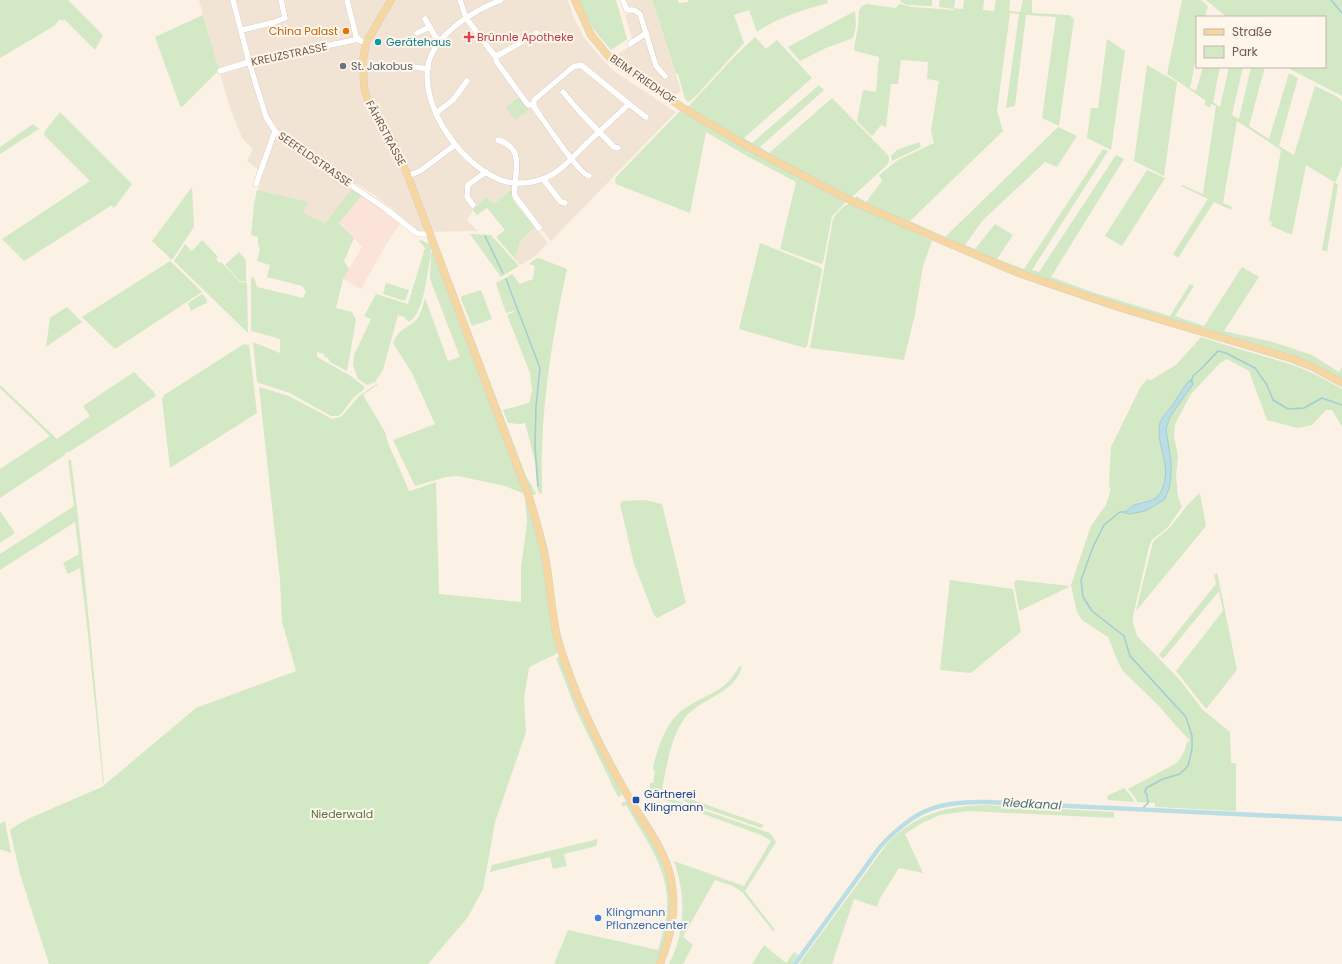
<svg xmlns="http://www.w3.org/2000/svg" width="1342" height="964" viewBox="0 0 1342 964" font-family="Poppins,sans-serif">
<rect width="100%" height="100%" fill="#fbf2e5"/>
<g fill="#f2e4d4">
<polygon points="199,0 568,0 573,16 585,39 604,61 615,72 676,112 551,241 510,190 494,204 473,210 467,220 478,231 419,232 376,196 357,184 325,223 303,213 307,202 258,190 263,173 247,161 253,149 242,138 229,105"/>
<polygon points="625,0 652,0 681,91 674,97 643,76 619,56 619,53 634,44 625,15 628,14"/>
<polygon points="535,227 548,243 534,257 520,265 515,259 520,241"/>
</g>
<polygon fill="#fbe3d9" points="362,195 400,224 387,243 361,289 343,279 362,247 339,223"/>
<g fill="#d3e8c4" fill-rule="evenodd">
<polygon points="0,0 68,0 103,35 95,50 64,19 62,21 60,19 54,26 0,58"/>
<path d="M 578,0 L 616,0 L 627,39 L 611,50 C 597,34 586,21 578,0 Z"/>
<path d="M 652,0 L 678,0 L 679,3 L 688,2 L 688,0 L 827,0 L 828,3 C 803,10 778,17 757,32 L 749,10 L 734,15 L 744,43 L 695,97 L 688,102 L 685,99 L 678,74 L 676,74 Z"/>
<polygon points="900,0 932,0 932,6 907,5 901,2"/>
<polygon points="940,0 955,0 954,8 963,9 964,0 984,0 983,10 994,11 996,0 1010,0 1009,11 1020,12 1023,0 1032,0 1032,13 1069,15 1074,19 1059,126 1042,118 1056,17 1026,15 1015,106 1006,108 1019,14 1010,13 997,111 1003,131 910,221 945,237 1058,127 1077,136 1057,167 1045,162 983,220 965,245 975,249 995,224 1013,235 997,259 1024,269 1103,149 1108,151 1032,270 1039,272 1116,155 1124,159 1051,277 1092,292 1170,316 1190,284 1194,286 1175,316 1204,326 1242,267 1259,277 1224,331 1273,342 1312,355 1339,372 1342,367 1342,380 1295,356 1129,308 1022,272 855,200 856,196 866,202 882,181 879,175 898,160 934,143 931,131 939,81 927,79 928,62 901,60 898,84 891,84 886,127 881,125 872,136 857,121 863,90 876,92 879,57 855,51 854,48 858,27 859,11 862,6 867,4 895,8 900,4 911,7 954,10 954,9 939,7"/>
<polygon points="1182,0 1201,0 1208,6 1205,17 1197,17 1197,54 1190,88 1196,91 1203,67 1220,67 1213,102 1220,107 1229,67 1243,67 1232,115 1239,119 1251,67 1265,67 1249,126 1269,139 1289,73 1298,78 1279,146 1294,155 1315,86 1336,96 1342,101 1342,166 1336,181 1334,182 1338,185 1327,252 1322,250 1334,182 1306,165 1292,235 1271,226 1272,222 1269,220 1281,150 1237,121 1223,203 1232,207 1231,210 1214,202 1178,258 1173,254 1208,199 1181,186 1182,185 1203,194 1216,106 1211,104 1210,108 1205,105 1205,100 1167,74"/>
<polygon points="1206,0 1342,0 1342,96 1286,67 1325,67 1325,17 1227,17"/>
<polygon points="855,11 856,26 853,38 826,48 800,61 788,47"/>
<polygon points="203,15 219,70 182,107 180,106 155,37"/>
<polygon points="755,37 766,49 777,40 812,78 744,138 752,143 819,85 824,90 760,147 769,153 832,98 888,155 889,159 888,164 853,196 851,197 768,154 688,107 734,57"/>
<polygon points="1107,39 1125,51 1111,150 1087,138 1091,108 1098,108"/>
<polygon points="1147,65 1177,82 1164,176 1134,161"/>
<polygon points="520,97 529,110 515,120 505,107"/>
<polygon points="683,111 845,200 845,203 832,216 823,263 821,264 780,249 796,182 747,156 706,132 690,213 616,184 615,181 616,177 679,112"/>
<polygon points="60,112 132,184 114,208 112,205 24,261 2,239 90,181 44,135 45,131"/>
<polygon points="33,124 39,129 0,154 0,147"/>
<polygon points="919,142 921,147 892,161 891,156 897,150"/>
<polygon points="1147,170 1165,178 1122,246 1105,236"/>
<polygon points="192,187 194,227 172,260 152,241"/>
<polygon points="352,189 362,195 339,223 354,238 344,261 349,269 343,279 336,308 352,312 356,320 347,371 330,362 328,358 325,357 324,354 317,352 317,357 349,375 364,386 364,389 354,397 342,413 338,416 331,416 290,393 259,383 257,381 253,342 280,353 280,339 251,331 251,277 254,278 257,287 303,298 306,291 302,286 267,277 270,265 257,261 260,249 258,244 258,237 251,235 254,204 257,190 258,190 308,202 303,213 325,223"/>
<polygon points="510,190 513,193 513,200 535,227 520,241 515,259 496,237 505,230 487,208 477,215 473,210 486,197 494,204"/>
<path d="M 851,203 L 932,241 L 923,266 L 915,314 L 904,360 L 810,348 L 833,219 C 836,213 844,205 851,203 Z"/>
<polygon points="470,234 491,235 519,266 501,277"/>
<polygon points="434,235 526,476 536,493 535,495 532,495 433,236"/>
<polygon points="202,240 218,257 216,259 219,263 221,262 240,282 247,283 248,333 174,261 185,244 192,251"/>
<path d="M 420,240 L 430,244 L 431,247 L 431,253 L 433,252 L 524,490 L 522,493 L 505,486 L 458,476 L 446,477 L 415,486 L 393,440 L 435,424 L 412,373 L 393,343 C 400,327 406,330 417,319 C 421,314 423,305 425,298 L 448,361 L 460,357 L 430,279 L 431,253 C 427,271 425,312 409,322 L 404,317 L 398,315 L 383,370 L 375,382 L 367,385 L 358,379 L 353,365 L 354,355 L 371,319 L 364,316 L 376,294 L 408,304 L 425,248 L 419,241 Z"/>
<polygon points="760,243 820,267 822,270 807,346 805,348 739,329"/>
<polygon points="239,252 246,260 246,282 240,281 225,265"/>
<path d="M 539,258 L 567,269 C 554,328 544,388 542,448 C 541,463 542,478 542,493 L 540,494 L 537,489 L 535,461 L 525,423 L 519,424 L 508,423 L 503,410 L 529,403 L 532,391 L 530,373 L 507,315 L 514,312 L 514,311 L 506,313 L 496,283 L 512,274 L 520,284 L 533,279 L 535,266 L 529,264 L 535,259 Z"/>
<polygon points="170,261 202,292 115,349 82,317"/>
<polygon points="386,283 409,290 405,301 383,294"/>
<polygon points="481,290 492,319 472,326 461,299 462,296"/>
<polygon points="202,294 207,300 207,303 198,307 191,311 188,303"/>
<polygon points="67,307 82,322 46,347 50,318"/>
<path d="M 1201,337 C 1233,348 1266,356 1298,367 C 1313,373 1328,381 1342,389 L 1342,427 L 1332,410 L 1326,410 L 1312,425 L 1298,428 L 1267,420 L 1249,371 L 1227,359 L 1220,363 L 1191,394 L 1175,424 L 1174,436 L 1178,456 L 1176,476 L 1178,497 L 1182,507 L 1168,527 L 1152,540 L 1149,547 L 1133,616 L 1133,623 L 1137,636 L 1141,640 L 1180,680 L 1203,710 L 1230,732 L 1231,763 L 1236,763 L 1236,811 L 1155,807 L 1155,803 L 1137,802 L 1135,797 L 1128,789 L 1175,764 C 1182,758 1185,751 1187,742 L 1190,741 L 1169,718 L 1160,707 L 1123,671 L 1119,664 L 1108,637 L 1082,620 L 1077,612 L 1071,585 L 1091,526 L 1106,505 L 1111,489 L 1109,487 L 1111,447 L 1140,388 L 1147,379 L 1151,380 L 1176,365 ZM 1193,384 L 1170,417 L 1166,429 L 1171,461 L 1171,477 L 1155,506 L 1127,509 C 1131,507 1134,505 1138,503 C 1144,501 1154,502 1158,497 C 1174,477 1160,452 1160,430 C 1160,428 1159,424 1160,421 C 1164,411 1184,392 1193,384 Z"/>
<polygon points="244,344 249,345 257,413 170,468 162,399 164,395"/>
<polygon points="134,372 154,392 156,396 69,452 66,452 65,455 0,498 0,469 50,436 0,388 0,385 57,439 90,416 83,406"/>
<path d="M 378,383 L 378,384 L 363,395 L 385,432 L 388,443 L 408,488 L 407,489 L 410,491 L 436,482 L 439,594 L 521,602 L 521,568 L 527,522 L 525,499 L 527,502 L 540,541 L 559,651 C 556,656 536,662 529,668 L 524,698 L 526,732 L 495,822 L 483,889 L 468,917 L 428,964 L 49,964 L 20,874 L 10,830 L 19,824 L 30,818 L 102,787 L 196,708 L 296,671 L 282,622 L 280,580 L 259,387 L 289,396 L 332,419 L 341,417 L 359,396 Z"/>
<path d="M 68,460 L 71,460 C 85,567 94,675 104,783 L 103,783 L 87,625 L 80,568 L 68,574 L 63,563 L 79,554 L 75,522 L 0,570 L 0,554 L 74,506 Z"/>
<path d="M 1200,493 L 1206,526 L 1136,611 L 1153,542 C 1158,536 1165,533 1170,527 C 1180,515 1188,503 1200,493 Z"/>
<polygon points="645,500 662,504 686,603 657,618 654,615 634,564 620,504 622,501"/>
<polygon points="0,511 15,533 0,543"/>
<polygon points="1217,573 1222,596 1237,670 1206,709 1176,671 1223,611 1219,591 1163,659 1159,655 1216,584 1214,575"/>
<polygon points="950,580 1013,589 1021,632 971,673 940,670"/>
<polygon points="1017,580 1069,586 1069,587 1019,611 1014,582"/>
<polygon points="559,657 561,657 622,795 618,797 576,710 556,658"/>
<path d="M 742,666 C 735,695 699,698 684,719 C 670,739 667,766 662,789 L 764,825 L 761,828 L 704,808 L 701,805 L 697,804 L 695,805 L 661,792 L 660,795 L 770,833 L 776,842 L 745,891 L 775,930 L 773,931 L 742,892 L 733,886 L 715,880 L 683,937 L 693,945 L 683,964 L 669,964 C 686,931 686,895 674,861 L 744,886 L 771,841 L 761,835 L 649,794 L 650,783 L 653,783 L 655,771 L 653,769 C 656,752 665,725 679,713 C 701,694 723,696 739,667 Z"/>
<polygon points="1124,788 1131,796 1134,802 1108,800 1107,796"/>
<path d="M 627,801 L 656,848 L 664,864 L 669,880 L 671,894 L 670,926 L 657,964 L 554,964 L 568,930 L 658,950 C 662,936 666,922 667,908 C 670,870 644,837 626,805 L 623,807 L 621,803 Z"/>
<path d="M 986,805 L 1114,812 L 1114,818 L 968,811 L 940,815 L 922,823 L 905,834 L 923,873 L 899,868 L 880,898 L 877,907 L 854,899 L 832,964 L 799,964 L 887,844 C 915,814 946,806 986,805 Z"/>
<polygon points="5,821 11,853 0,849 0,824"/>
<polygon points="598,839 596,846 564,854 567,866 553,869 550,857 490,872 492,865"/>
<polygon points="764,945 786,963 794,952 798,955 792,964 752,964"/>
</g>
<path fill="#badee4" stroke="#a1cdd5" d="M 1190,380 L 1193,382 L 1193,384 L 1170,417 L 1166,429 L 1171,461 L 1171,477 L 1169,489 L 1164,500 L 1145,511 L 1130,514 L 1125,513 C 1137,496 1156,509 1163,487 C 1169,471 1163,457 1160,442 C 1159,436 1158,425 1161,420 C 1164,414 1170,408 1174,403 C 1179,395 1183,387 1190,380 Z"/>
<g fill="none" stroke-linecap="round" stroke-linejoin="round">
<g stroke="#a1cdd5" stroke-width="1.5">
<polyline points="1331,0 1342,13"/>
<polyline points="485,236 503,273"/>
<polyline points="506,279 540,368 536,406 535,447 538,486"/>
<polyline points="1191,382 1193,376 1202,368 1218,351 1226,353 1255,368 1267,385 1273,400 1288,409 1304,408 1322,398 1342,405"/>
<polyline points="1126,512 1120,512 1104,525 1093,547 1081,580 1083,597 1092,611 1124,636 1130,656 1186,717 1192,736 1192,749 1188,766 1180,774 1163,779 1146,788 1145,792 1147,795 1148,803 1141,810"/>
</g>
<path stroke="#badee4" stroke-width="4.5" d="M 795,964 L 880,847 C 914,810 937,801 986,802 L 1342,819"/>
<defs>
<g id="minor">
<polyline points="233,0 249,62 266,117 275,131 289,143 386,209 415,232 420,234 429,234"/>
<polyline points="347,0 356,36 360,41 366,43"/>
<polyline points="460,0 466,18 494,55 499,55 537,33"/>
<path d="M 501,0 C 475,10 438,32 429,61 C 417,105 464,171 507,182 C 517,184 533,183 542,179 C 560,173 574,156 587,143 C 601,130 615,117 629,104 L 581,65 L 573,67 L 534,100 L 534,107 C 543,119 578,173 589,176"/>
<polyline points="623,0 627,10 634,10 640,14 656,66 665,76"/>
<polyline points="425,19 435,36 440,41"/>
<polyline points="242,30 275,22 285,18 281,0"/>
<polyline points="417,33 430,27"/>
<polyline points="630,44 646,33"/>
<polyline points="496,55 496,61 528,105 533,105"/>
<polyline points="408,66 428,69"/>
<polyline points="220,71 249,62 359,39"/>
<polyline points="563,92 579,111 614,147 618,148"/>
<polyline points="629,104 646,117"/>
<polyline points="436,113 453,100 467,81"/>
<path d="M 498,140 C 528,149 512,176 515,196 L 539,228"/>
<polyline points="408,176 420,171 455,145"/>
<polyline points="543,179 561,202 565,203"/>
<polyline points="256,184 275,131"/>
<polyline points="473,205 467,197 468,185 486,172"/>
</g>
<g id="major">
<path d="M 391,0 L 366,43 L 363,61 L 364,86 L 366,95 L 369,102 L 393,142 L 408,176 L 529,497 C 535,517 541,536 545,556 C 550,582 551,610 557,636 C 563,658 571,679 579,699 C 593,732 610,765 628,796 C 643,823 665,848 671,879 C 677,909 671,936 660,964"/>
<polyline points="575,0 591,35 610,58 683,108 749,147 813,181 850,200 932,236 1016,272 1050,284 1121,308 1290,358 1313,367 1342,383"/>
</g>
</defs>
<use href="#minor" stroke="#ccbaac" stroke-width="6"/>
<use href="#major" stroke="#d8d1cd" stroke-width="8"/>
<use href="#minor" stroke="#fff" stroke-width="5.5"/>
<use href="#major" stroke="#f6d6a1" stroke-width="7"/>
</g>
<circle fill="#e8710a" stroke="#fef6eb" stroke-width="1.5" cx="346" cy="31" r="4"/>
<path fill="#e0444e" stroke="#fef6eb" stroke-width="1.5" d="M467 31h4v4h4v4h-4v4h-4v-4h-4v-4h4z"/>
<circle fill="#0f9aa8" stroke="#fef6eb" stroke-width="1.5" cx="378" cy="42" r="4"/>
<circle fill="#6b7280" stroke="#fef6eb" stroke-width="1.5" cx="343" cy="66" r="4"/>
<rect fill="#1a4fb4" stroke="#fef6eb" stroke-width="1.5" x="632" y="796" width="8" height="8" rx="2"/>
<circle fill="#3f7fe0" stroke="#fef6eb" stroke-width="1.5" cx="598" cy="918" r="4"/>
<g text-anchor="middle" stroke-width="4" stroke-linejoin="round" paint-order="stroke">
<g font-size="11" fill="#c56008" stroke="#fef6eb" text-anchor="end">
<text x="338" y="35">China Palast</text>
</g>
<g font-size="11" fill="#be3a42" stroke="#fef6eb" text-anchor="start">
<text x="477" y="41">Brünnle Apotheke</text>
</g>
<g font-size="11" fill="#0d838f" stroke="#fef6eb" text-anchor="start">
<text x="386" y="46">Gerätehaus</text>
</g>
<g font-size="11" fill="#73594b" stroke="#fef6eb">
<text transform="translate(289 54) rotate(-12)" y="4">KREUZSTRASSE</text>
<text transform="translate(643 79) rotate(35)" y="4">BEIM FRIEDHOF</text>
<text transform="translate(386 133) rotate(62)" y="4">FÄHRSTRASSE</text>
<text transform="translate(315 159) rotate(35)" y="4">SEEFELDSTRASSE</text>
</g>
<g font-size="11" fill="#5b616d" stroke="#fef6eb" text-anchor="start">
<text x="351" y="70">St. Jakobus</text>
</g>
<g font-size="11" fill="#164399" stroke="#fef6eb" text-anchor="start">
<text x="644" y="798">Gärtnerei<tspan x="644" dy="13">Klingmann</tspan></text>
</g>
<g font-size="11" fill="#547844" stroke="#fef6eb">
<text x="342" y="818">Niederwald</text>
</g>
<g font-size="11" fill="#366cbe" stroke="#fef6eb" text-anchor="start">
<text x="606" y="916">Klingmann<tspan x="606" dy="13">Pflanzencenter</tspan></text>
</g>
<g font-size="12" font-style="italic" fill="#43757e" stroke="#fef6eb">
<text transform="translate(1032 804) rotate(3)" y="4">Riedkanal</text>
</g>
</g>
<rect x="1196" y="16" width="130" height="52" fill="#fef6eb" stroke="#c6b7ab"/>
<rect x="1204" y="29" width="20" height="6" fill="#f6d6a1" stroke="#c6b7ab"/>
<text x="1232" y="36" font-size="12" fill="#73594b">Straße</text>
<rect x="1204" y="46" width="20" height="12" fill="#d3e8c4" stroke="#c6b7ab"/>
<text x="1232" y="56" font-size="12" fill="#73594b">Park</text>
</svg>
